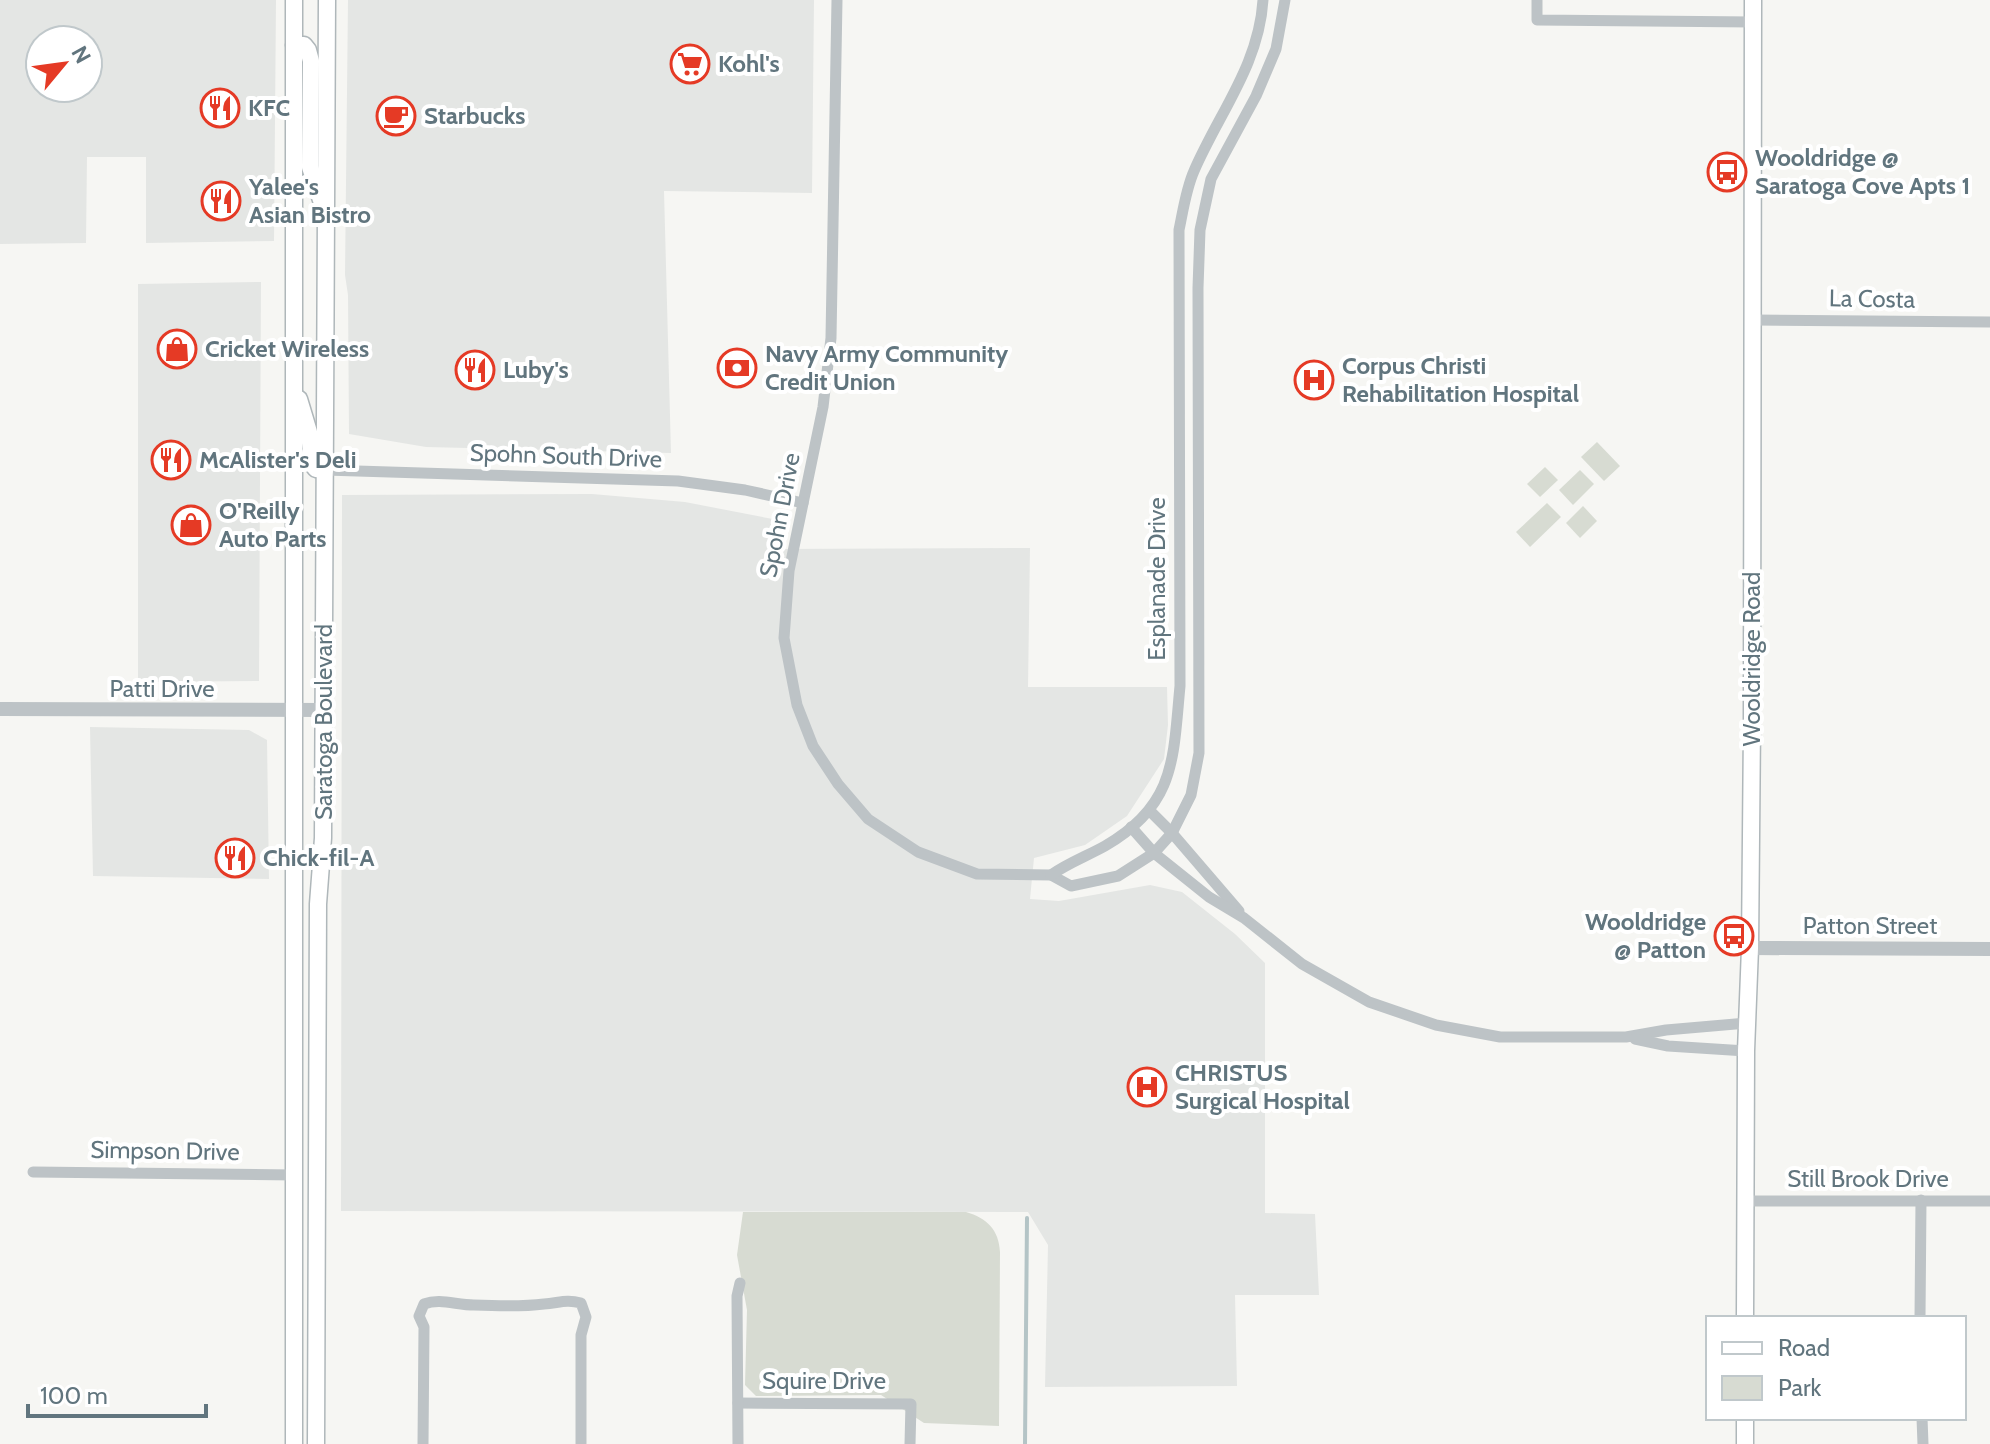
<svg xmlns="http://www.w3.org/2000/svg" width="1990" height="1444" viewBox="0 0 1990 1444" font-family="Cabin,sans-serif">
<rect width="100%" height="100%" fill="#f6f6f3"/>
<g fill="#e4e6e4" fill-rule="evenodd">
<path d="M 0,0 L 276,0 L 274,241 L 146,243 L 146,157 L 87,157 L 86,243 L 0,244 ZM 88,40 L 88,88 L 40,88 L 40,40 Z"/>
<polygon points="348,0 814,0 812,193 664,191 671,453 426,447 349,434 348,295 345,275"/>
<polygon points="261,282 259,681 138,682 138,284"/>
<polygon points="592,494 685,502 778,520 773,549 1030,548 1028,687 1167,687 1168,725 1164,759 1127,816 1085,845 1034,858 1030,899 1059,901 1150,885 1182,892 1235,934 1265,963 1265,1213 1315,1214 1319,1295 1235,1295 1237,1386 1045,1387 1048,1245 1028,1212 341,1211 342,495"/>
<polygon points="90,727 249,730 267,740 269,879 93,876"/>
</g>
<g fill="#d7dbd2">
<polygon points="1597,442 1620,466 1604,481 1581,457"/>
<polygon points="1545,467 1558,480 1540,497 1527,484"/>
<polygon points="1580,470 1594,484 1573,505 1559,490"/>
<polygon points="1547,503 1561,517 1530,547 1516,532"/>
<polygon points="1583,506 1597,521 1580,538 1566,523"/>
<path d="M 743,1212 L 966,1212 C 987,1218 999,1230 1000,1252 L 999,1426 L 924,1423 L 881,1395 L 756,1396 L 745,1385 L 747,1310 L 737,1255 Z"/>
</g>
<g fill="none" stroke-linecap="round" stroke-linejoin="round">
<polyline stroke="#b4c4c6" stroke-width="4" points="1025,1444 1027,1218"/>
<defs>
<g id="secondary">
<polyline points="294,45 304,45 308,50 311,61 310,167 322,203"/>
<polyline points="299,399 309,432 312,464 316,469 325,470"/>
<polyline points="1745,1318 1746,1051 1750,948 1752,725 1753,0"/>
<polyline points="294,1444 294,0"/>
<polyline points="316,1444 318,904 323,838 327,0"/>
<polyline points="1745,1444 1745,1418"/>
</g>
</defs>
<use href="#secondary" stroke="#afb7ba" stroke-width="19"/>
<g stroke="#bdc3c6" stroke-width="11">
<polyline points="837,0 831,338 823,407 789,571 784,638 797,705 813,746 838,784 868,819 918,852 977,874 1051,875 1071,886 1118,876 1154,853 1172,833 1191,795 1199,753 1198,288 1200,230 1211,179 1256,96 1276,49 1285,0"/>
<polyline points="1537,0 1537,20 1753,22"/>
<polyline points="1753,320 1990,322"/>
<polyline points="325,470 678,481 745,490 803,503"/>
<polyline points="1150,811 1172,833 1239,911"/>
<polyline points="1131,827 1154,853 1209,897 1244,918 1302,964 1369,1002 1436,1025 1500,1037 1626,1037 1666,1030 1747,1023"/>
<path d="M 1051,875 C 1068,863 1087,856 1105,846 C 1176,805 1173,759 1180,686 L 1179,230 C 1183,211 1186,189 1194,171 C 1219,113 1259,65 1263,0"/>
<polyline points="1635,1039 1668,1046 1746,1051"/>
<polyline points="33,1172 295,1175"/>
<polyline points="1746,1201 1990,1201"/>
<polyline points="1920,1318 1921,1200"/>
<polyline points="738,1403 911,1404 910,1444"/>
<polyline points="1922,1418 1923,1444"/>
<path d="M 423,1444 L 424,1327 L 419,1316 L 424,1304 C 440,1298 456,1305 474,1305 C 497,1306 521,1307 544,1304 C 559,1303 566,1299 581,1303 L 586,1317 L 581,1335 L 581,1444"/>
<polyline points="738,1444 737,1296 740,1283"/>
</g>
<g stroke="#bdc3c6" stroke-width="14">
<polyline points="0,709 324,710"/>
<polyline points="1750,948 1990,949"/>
</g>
<use href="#secondary" stroke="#fff" stroke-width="16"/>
</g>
<defs>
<symbol id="supermarket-ring" viewBox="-11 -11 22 22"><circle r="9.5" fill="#fff" stroke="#e53a25" stroke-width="1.5"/><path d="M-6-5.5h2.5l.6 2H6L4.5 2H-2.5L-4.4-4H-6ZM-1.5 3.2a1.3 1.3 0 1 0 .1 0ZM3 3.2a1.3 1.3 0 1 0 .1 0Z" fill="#e53a25"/></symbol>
<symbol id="restaurant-ring" viewBox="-11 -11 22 22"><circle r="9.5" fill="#fff" stroke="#e53a25" stroke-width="1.5"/><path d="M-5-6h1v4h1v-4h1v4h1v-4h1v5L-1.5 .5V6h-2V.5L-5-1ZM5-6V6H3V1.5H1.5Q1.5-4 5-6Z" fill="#e53a25"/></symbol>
<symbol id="cafe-ring" viewBox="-11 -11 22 22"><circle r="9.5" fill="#fff" stroke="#e53a25" stroke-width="1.5"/><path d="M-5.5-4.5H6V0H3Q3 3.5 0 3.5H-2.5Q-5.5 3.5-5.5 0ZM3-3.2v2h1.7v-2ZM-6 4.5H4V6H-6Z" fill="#e53a25"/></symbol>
<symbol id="bus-ring" viewBox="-11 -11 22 22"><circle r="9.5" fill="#fff" stroke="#e53a25" stroke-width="1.5"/><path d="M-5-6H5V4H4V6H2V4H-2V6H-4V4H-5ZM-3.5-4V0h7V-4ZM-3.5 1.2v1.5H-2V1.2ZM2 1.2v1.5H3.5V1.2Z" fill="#e53a25"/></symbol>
<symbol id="shop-ring" viewBox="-11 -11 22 22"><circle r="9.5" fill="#fff" stroke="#e53a25" stroke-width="1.5"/><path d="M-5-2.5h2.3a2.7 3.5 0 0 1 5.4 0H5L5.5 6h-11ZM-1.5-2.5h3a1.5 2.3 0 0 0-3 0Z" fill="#e53a25"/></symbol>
<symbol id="bank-ring" viewBox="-11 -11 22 22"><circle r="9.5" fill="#fff" stroke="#e53a25" stroke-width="1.5"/><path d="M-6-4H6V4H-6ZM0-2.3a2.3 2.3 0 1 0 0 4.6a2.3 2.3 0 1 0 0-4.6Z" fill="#e53a25"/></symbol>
<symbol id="hospital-ring" viewBox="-11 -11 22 22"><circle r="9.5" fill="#fff" stroke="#e53a25" stroke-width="1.5"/><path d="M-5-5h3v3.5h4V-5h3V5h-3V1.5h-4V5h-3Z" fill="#e53a25"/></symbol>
</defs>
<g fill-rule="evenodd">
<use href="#supermarket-ring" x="668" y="42" width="44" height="44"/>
<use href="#restaurant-ring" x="198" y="86" width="44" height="44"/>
<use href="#cafe-ring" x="374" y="94" width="44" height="44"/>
<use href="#bus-ring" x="1705" y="150" width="44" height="44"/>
<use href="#restaurant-ring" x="199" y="179" width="44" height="44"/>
<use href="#shop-ring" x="155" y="327" width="44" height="44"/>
<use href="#bank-ring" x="715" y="346" width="44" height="44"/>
<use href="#restaurant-ring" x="453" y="348" width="44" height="44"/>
<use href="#hospital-ring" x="1292" y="358" width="44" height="44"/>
<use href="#restaurant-ring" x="149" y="438" width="44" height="44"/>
<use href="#shop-ring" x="169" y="503" width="44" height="44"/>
<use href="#restaurant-ring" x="213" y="836" width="44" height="44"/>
<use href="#bus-ring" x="1712" y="914" width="44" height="44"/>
<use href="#hospital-ring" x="1125" y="1065" width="44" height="44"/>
</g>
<g text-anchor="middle" stroke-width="8" stroke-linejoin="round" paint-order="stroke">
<g font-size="24" font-weight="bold" fill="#61757e" stroke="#fff" text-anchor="start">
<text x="718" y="72">Kohl's</text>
<text x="248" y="116">KFC</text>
<text x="424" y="124">Starbucks</text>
<text x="1755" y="166">Wooldridge @<tspan x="1755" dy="28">Saratoga Cove Apts 1</tspan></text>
<text x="249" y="195">Yalee's<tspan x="249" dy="28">Asian Bistro</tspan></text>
<text x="205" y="357">Cricket Wireless</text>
<text x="765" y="362">Navy Army Community<tspan x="765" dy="28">Credit Union</tspan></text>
<text x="1342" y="374">Corpus Christi<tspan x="1342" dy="28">Rehabilitation Hospital</tspan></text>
<text x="503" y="378">Luby's</text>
<text x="199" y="468">McAlister's Deli</text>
<text x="219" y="519">O'Reilly<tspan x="219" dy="28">Auto Parts</tspan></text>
<text x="263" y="866">Chick-fil-A</text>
<text x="1706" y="930" text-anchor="end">Wooldridge<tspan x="1706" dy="28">@ Patton</tspan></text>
<text x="1175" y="1081">CHRISTUS<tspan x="1175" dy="28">Surgical Hospital</tspan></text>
</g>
<g font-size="24" fill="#61757e" stroke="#fff">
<text transform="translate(1872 299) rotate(1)" y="8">La Costa</text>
<text transform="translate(566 456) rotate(2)" y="8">Spohn South Drive</text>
<text transform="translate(780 515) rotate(-79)" y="8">Spohn Drive</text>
<text transform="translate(1157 579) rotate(-90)" y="8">Esplanade Drive</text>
<text transform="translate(1752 659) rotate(-90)" y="8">Wooldridge Road</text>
<text x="162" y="697">Patti Drive</text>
<text transform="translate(324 722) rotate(-90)" y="8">Saratoga Boulevard</text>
<text x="1870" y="934">Patton Street</text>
<text transform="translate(165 1151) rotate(1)" y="8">Simpson Drive</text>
<text x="1868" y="1187">Still Brook Drive</text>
<text x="824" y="1389">Squire Drive</text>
</g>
</g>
<rect x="1706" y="1316" width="260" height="104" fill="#ffffff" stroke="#c0c8cb" stroke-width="2"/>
<rect x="1722" y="1342" width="40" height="12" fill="#ffffff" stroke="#c0c8cb" stroke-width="2"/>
<text x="1778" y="1356" font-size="24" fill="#61757e">Road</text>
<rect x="1722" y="1376" width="40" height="24" fill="#d7dbd2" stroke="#c0c8cb" stroke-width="2"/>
<text x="1778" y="1396" font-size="24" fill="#61757e">Park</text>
<g transform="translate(64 64) rotate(61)"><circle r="38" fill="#ffffff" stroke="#c0c8cb" stroke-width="2"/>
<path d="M0-6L14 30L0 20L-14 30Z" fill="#e53a25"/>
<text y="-12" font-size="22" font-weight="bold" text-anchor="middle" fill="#61757e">N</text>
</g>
<path d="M28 1404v12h178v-12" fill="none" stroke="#61757e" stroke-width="4"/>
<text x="40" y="1404" font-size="24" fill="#61757e" stroke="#ffffff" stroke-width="6" paint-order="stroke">100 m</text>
</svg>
